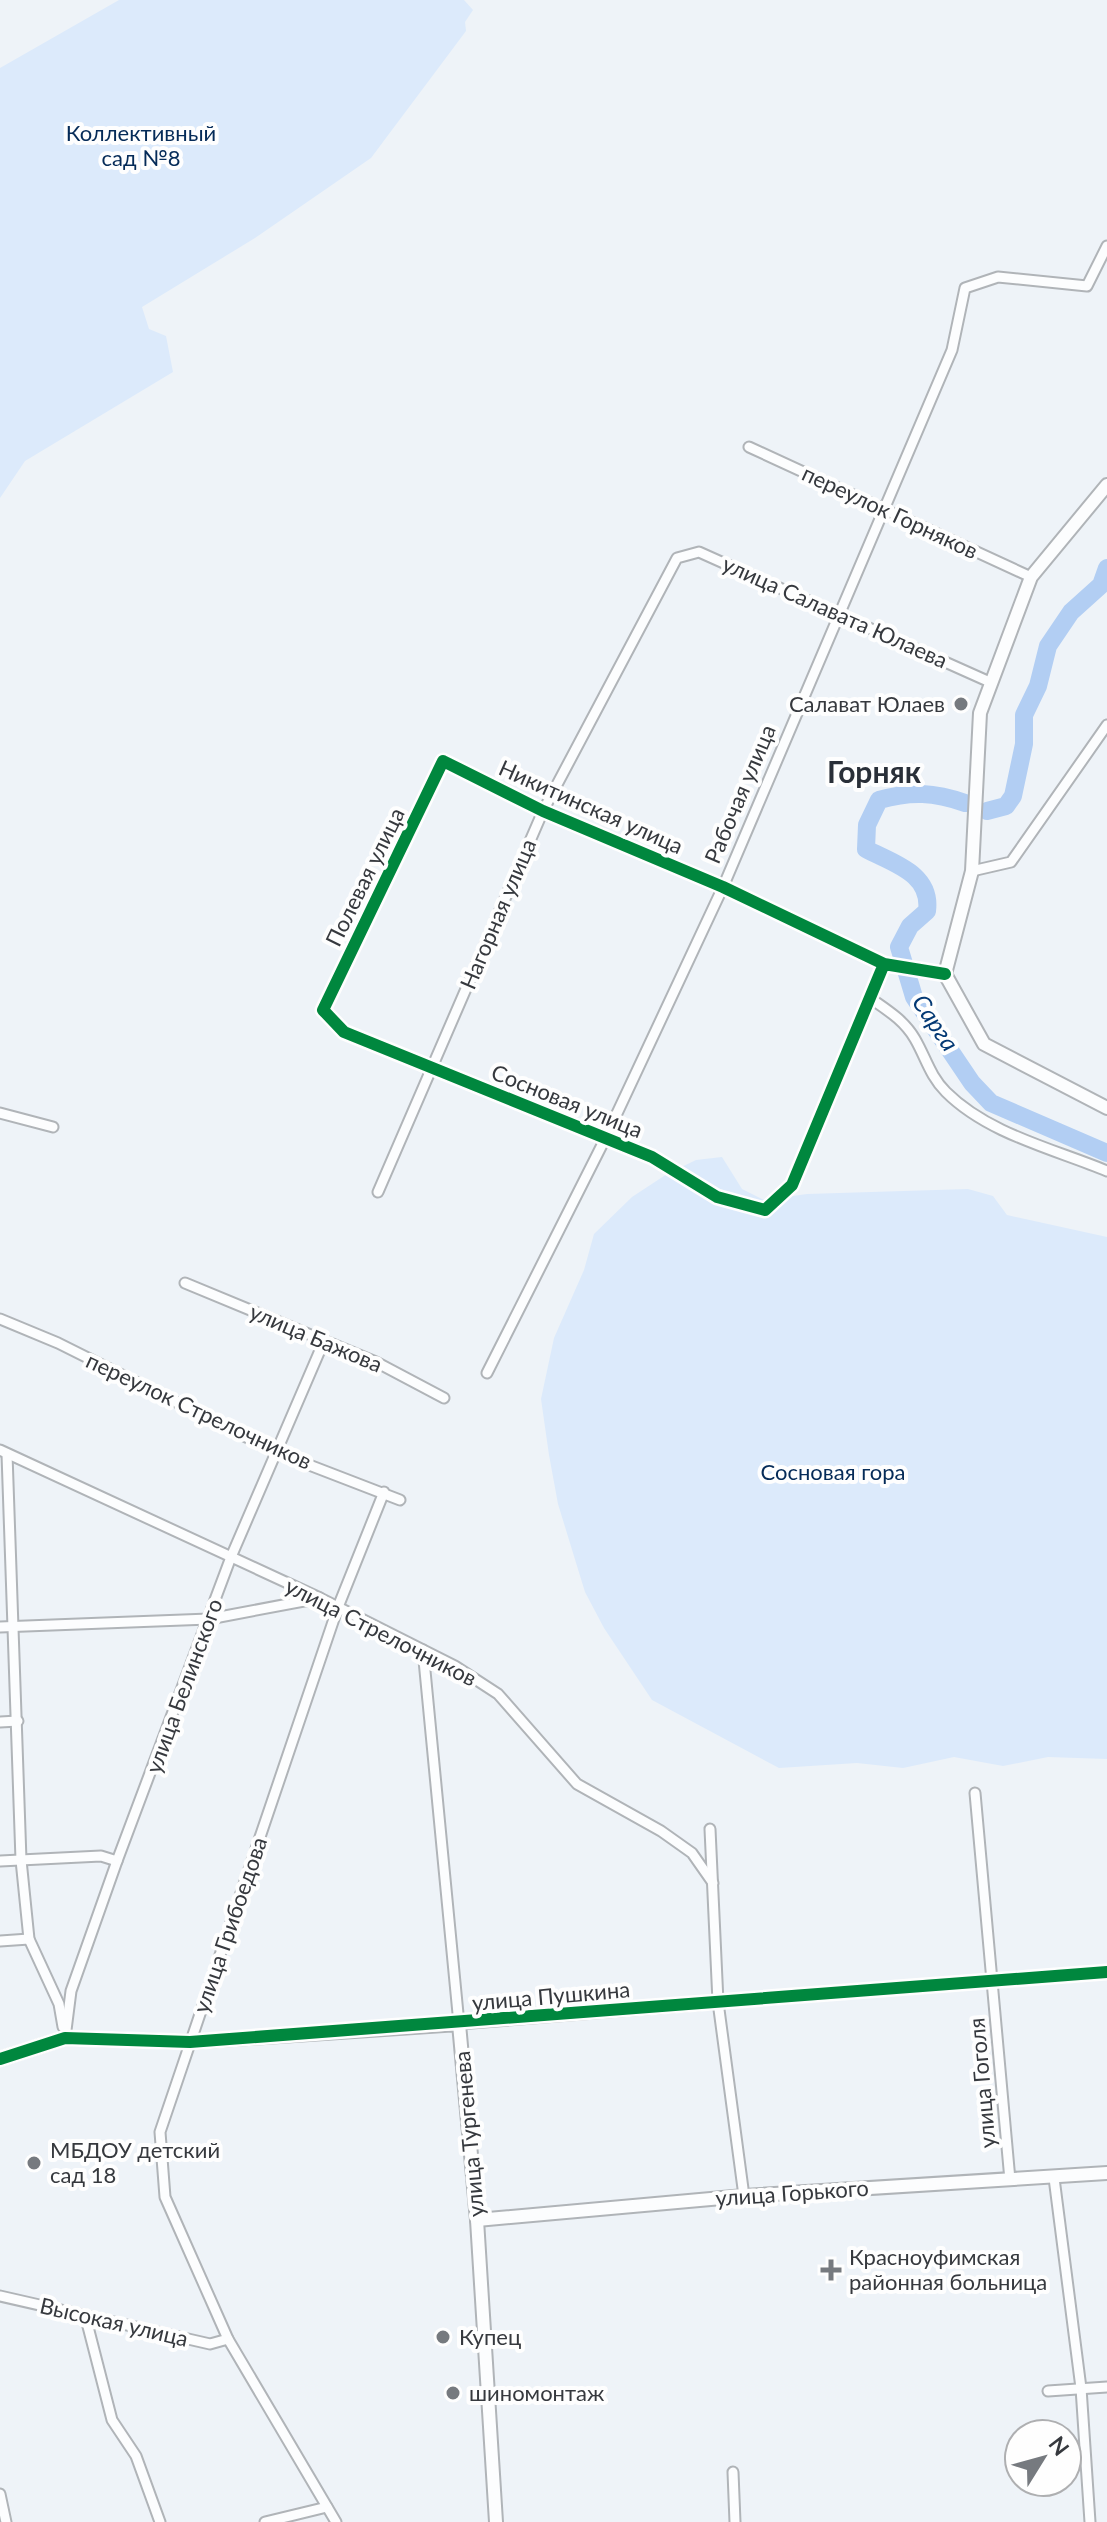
<svg xmlns="http://www.w3.org/2000/svg" width="1107" height="2522" viewBox="0 0 1107 2522" font-family="Lato,sans-serif">
<rect width="100%" height="100%" fill="#eef3f8"/>
<g fill="#dceafb">
<polygon points="119,0 464,0 473,10 465,22 466,31 371,158 255,238 142,307 149,329 166,336 173,372 25,461 0,498 0,68"/>
<polygon points="722,1157 742,1189 764,1200 807,1194 968,1189 993,1196 1007,1215 1107,1237 1107,1759 1048,1757 1003,1766 954,1757 903,1768 857,1763 779,1768 652,1700 604,1628 585,1592 558,1504 549,1455 541,1399 554,1338 584,1270 594,1234 632,1197 667,1174 696,1160"/>
</g>
<g fill="none" stroke-linecap="round" stroke-linejoin="round">
<g stroke="#b2cef3" stroke-width="18">
<path d="M 965,803 C 934,792 911,791 879,800 L 867,825 L 866,849 C 892,863 932,873 927,911 L 910,926 L 899,947 L 914,997 L 972,1083 L 991,1103 L 1107,1153"/>
<polyline points="987,811 1006,806 1013,796 1024,744 1024,715 1038,686 1048,646 1071,612 1101,585 1107,568"/>
</g>
<defs>
<g id="minor">
<polyline points="749,447 1031,577"/>
<polyline points="972,871 1011,862 1107,725"/>
<polyline points="884,964 792,1185 765,1210 717,1197 652,1157 344,1032 323,1010 443,761 543,811 723,887 884,964 945,974"/>
<path d="M 870,998 C 887,1010 904,1020 915,1039 C 926,1058 930,1076 946,1092 C 988,1134 1054,1149 1107,1171"/>
<polyline points="0,1113 53,1127"/>
<polyline points="378,1192 543,811 677,558 699,552 992,683"/>
<polyline points="185,1283 376,1362 444,1398"/>
<polyline points="0,1319 58,1343 278,1453 400,1500"/>
<polyline points="487,1373 605,1139 723,887 952,350 965,288 998,277 1087,286 1107,246"/>
<polyline points="0,1450 320,1598 455,1666 498,1694 577,1784 661,1831 692,1853 713,1883"/>
<polyline points="7,1454 21,1860 29,1939 59,2004 63,2027"/>
<polyline points="0,1627 209,1619 320,1598"/>
<polyline points="423,1650 459,2024 1107,1972"/>
<polyline points="0,1722 18,1721"/>
<polyline points="975,1793 1010,2180"/>
<polyline points="710,1829 718,2002 744,2196"/>
<polyline points="0,1861 101,1856 117,1861"/>
<polyline points="0,1941 29,1939"/>
<polyline points="65,2038 71,1991 117,1861 231,1557 324,1341"/>
<polyline points="1054,2178 1081,2388 1090,2522"/>
<polyline points="0,2296 210,2344 228,2339"/>
<polyline points="85,2315 112,2420 136,2456 160,2522"/>
<polyline points="1048,2391 1107,2387"/>
<polyline points="733,2472 735,2522"/>
<polyline points="0,2494 6,2522"/>
<polyline points="265,2522 327,2507"/>
<polyline points="336,2522 228,2339 165,2197 160,2132 338,1607 384,1492"/>
</g>
<g id="tertiary">
<polyline points="1107,485 1031,577 980,713 972,871 945,974 984,1044 1107,1108"/>
<polyline points="0,2059 65,2038 190,2042 459,2024 477,2220 496,2522"/>
<polyline points="477,2220 744,2196 1107,2173"/>
</g>
</defs>
<use href="#minor" stroke="#b0b4b8" stroke-width="13"/>
<use href="#tertiary" stroke="#b0b4b8" stroke-width="16"/>
<use href="#minor" stroke="#fcfdfe" stroke-width="9"/>
<use href="#tertiary" stroke="#fcfdfe" stroke-width="12"/>
<defs>
<g id="cycleway">
<polyline points="884,964 792,1185 765,1210 717,1197 652,1157 344,1032 323,1010 443,761 543,811 723,887 884,964 945,974"/>
<polyline points="0,2059 65,2038 190,2042 1107,1972"/>
</g>
</defs>
<use href="#cycleway" stroke="#fefefe" stroke-width="17"/>
<use href="#cycleway" stroke="#00873e" stroke-width="12"/>
</g>
<g fill="#767a7f" stroke="#fefefe" stroke-width="3">
<circle cx="961" cy="704" r="8"/>
<circle cx="34" cy="2163" r="8"/>
<path d="M827 2258h8v8h8v8h-8v8h-8v-8h-8v-8h8z"/>
<circle cx="443" cy="2337" r="8"/>
<circle cx="453" cy="2393" r="8"/>
</g>
<g text-anchor="middle" stroke-width="8" stroke-linejoin="round" paint-order="stroke">
<g font-size="22" fill="#052b58" stroke="#fefefe">
<text x="141" y="141">Коллективный<tspan x="141" dy="25">сад №8</tspan></text>
<text x="833" y="1480">Сосновая гора</text>
</g>
<g font-size="22" fill="#36393e" stroke="#fefefe">
<text transform="translate(890 512) rotate(25)" y="8">переулок Горняков</text>
<text transform="translate(835 612) rotate(24)" y="8">улица Салавата Юлаева</text>
<text transform="translate(740 794) rotate(-67)" y="8">Рабочая улица</text>
<text transform="translate(591 807) rotate(24)" y="8">Никитинская улица</text>
<text transform="translate(365 877) rotate(-64)" y="8">Полевая улица</text>
<text transform="translate(498 914) rotate(-67)" y="8">Нагорная улица</text>
<text transform="translate(567 1101) rotate(22)" y="8">Сосновая улица</text>
<text transform="translate(316 1338) rotate(23)" y="8">улица Бажова</text>
<text transform="translate(199 1411) rotate(25)" y="8">переулок Стрелочников</text>
<text transform="translate(381 1632) rotate(27)" y="8">улица Стрелочников</text>
<text transform="translate(184 1686) rotate(-70)" y="8">улица Белинского</text>
<text transform="translate(230 1925) rotate(-71)" y="8">улица Грибоедова</text>
<text transform="translate(551 1996) rotate(-5)" y="8">улица Пушкина</text>
<text transform="translate(982 2083) rotate(-95)" y="8">улица Гоголя</text>
<text transform="translate(469 2134) rotate(-95)" y="8">улица Тургенева</text>
<text transform="translate(792 2193) rotate(-4)" y="8">улица Горького</text>
<text transform="translate(114 2322) rotate(13)" y="8">Высокая улица</text>
</g>
<g font-size="22" fill="#36393e" stroke="#fefefe" text-anchor="start">
<text x="945" y="712" text-anchor="end">Салават Юлаев</text>
<text x="50" y="2158">МБДОУ детский<tspan x="50" dy="25">сад 18</tspan></text>
<text x="849" y="2265">Красноуфимская<tspan x="849" dy="25">районная больница</tspan></text>
<text x="459" y="2345">Купец</text>
<text x="469" y="2401">шиномонтаж</text>
</g>
<g font-size="24" font-style="italic" fill="#043974" stroke="#fefefe">
<text transform="translate(935 1023) rotate(56)" y="8">Сарга</text>
</g>
<g font-size="30" font-weight="bold" fill="#292f38" stroke="#fefefe">
<text x="874" y="783">Горняк</text>
</g>
</g>
<g transform="translate(1043 2458) rotate(53)"><circle r="38" fill="#fefefe" stroke="#aeafb1" stroke-width="2"/>
<path d="M0-6L14 30L0 20L-14 30Z" fill="#767a7f"/>
<text y="-12" font-size="22" font-weight="bold" text-anchor="middle" fill="#36393e">N</text>
</g>
</svg>
